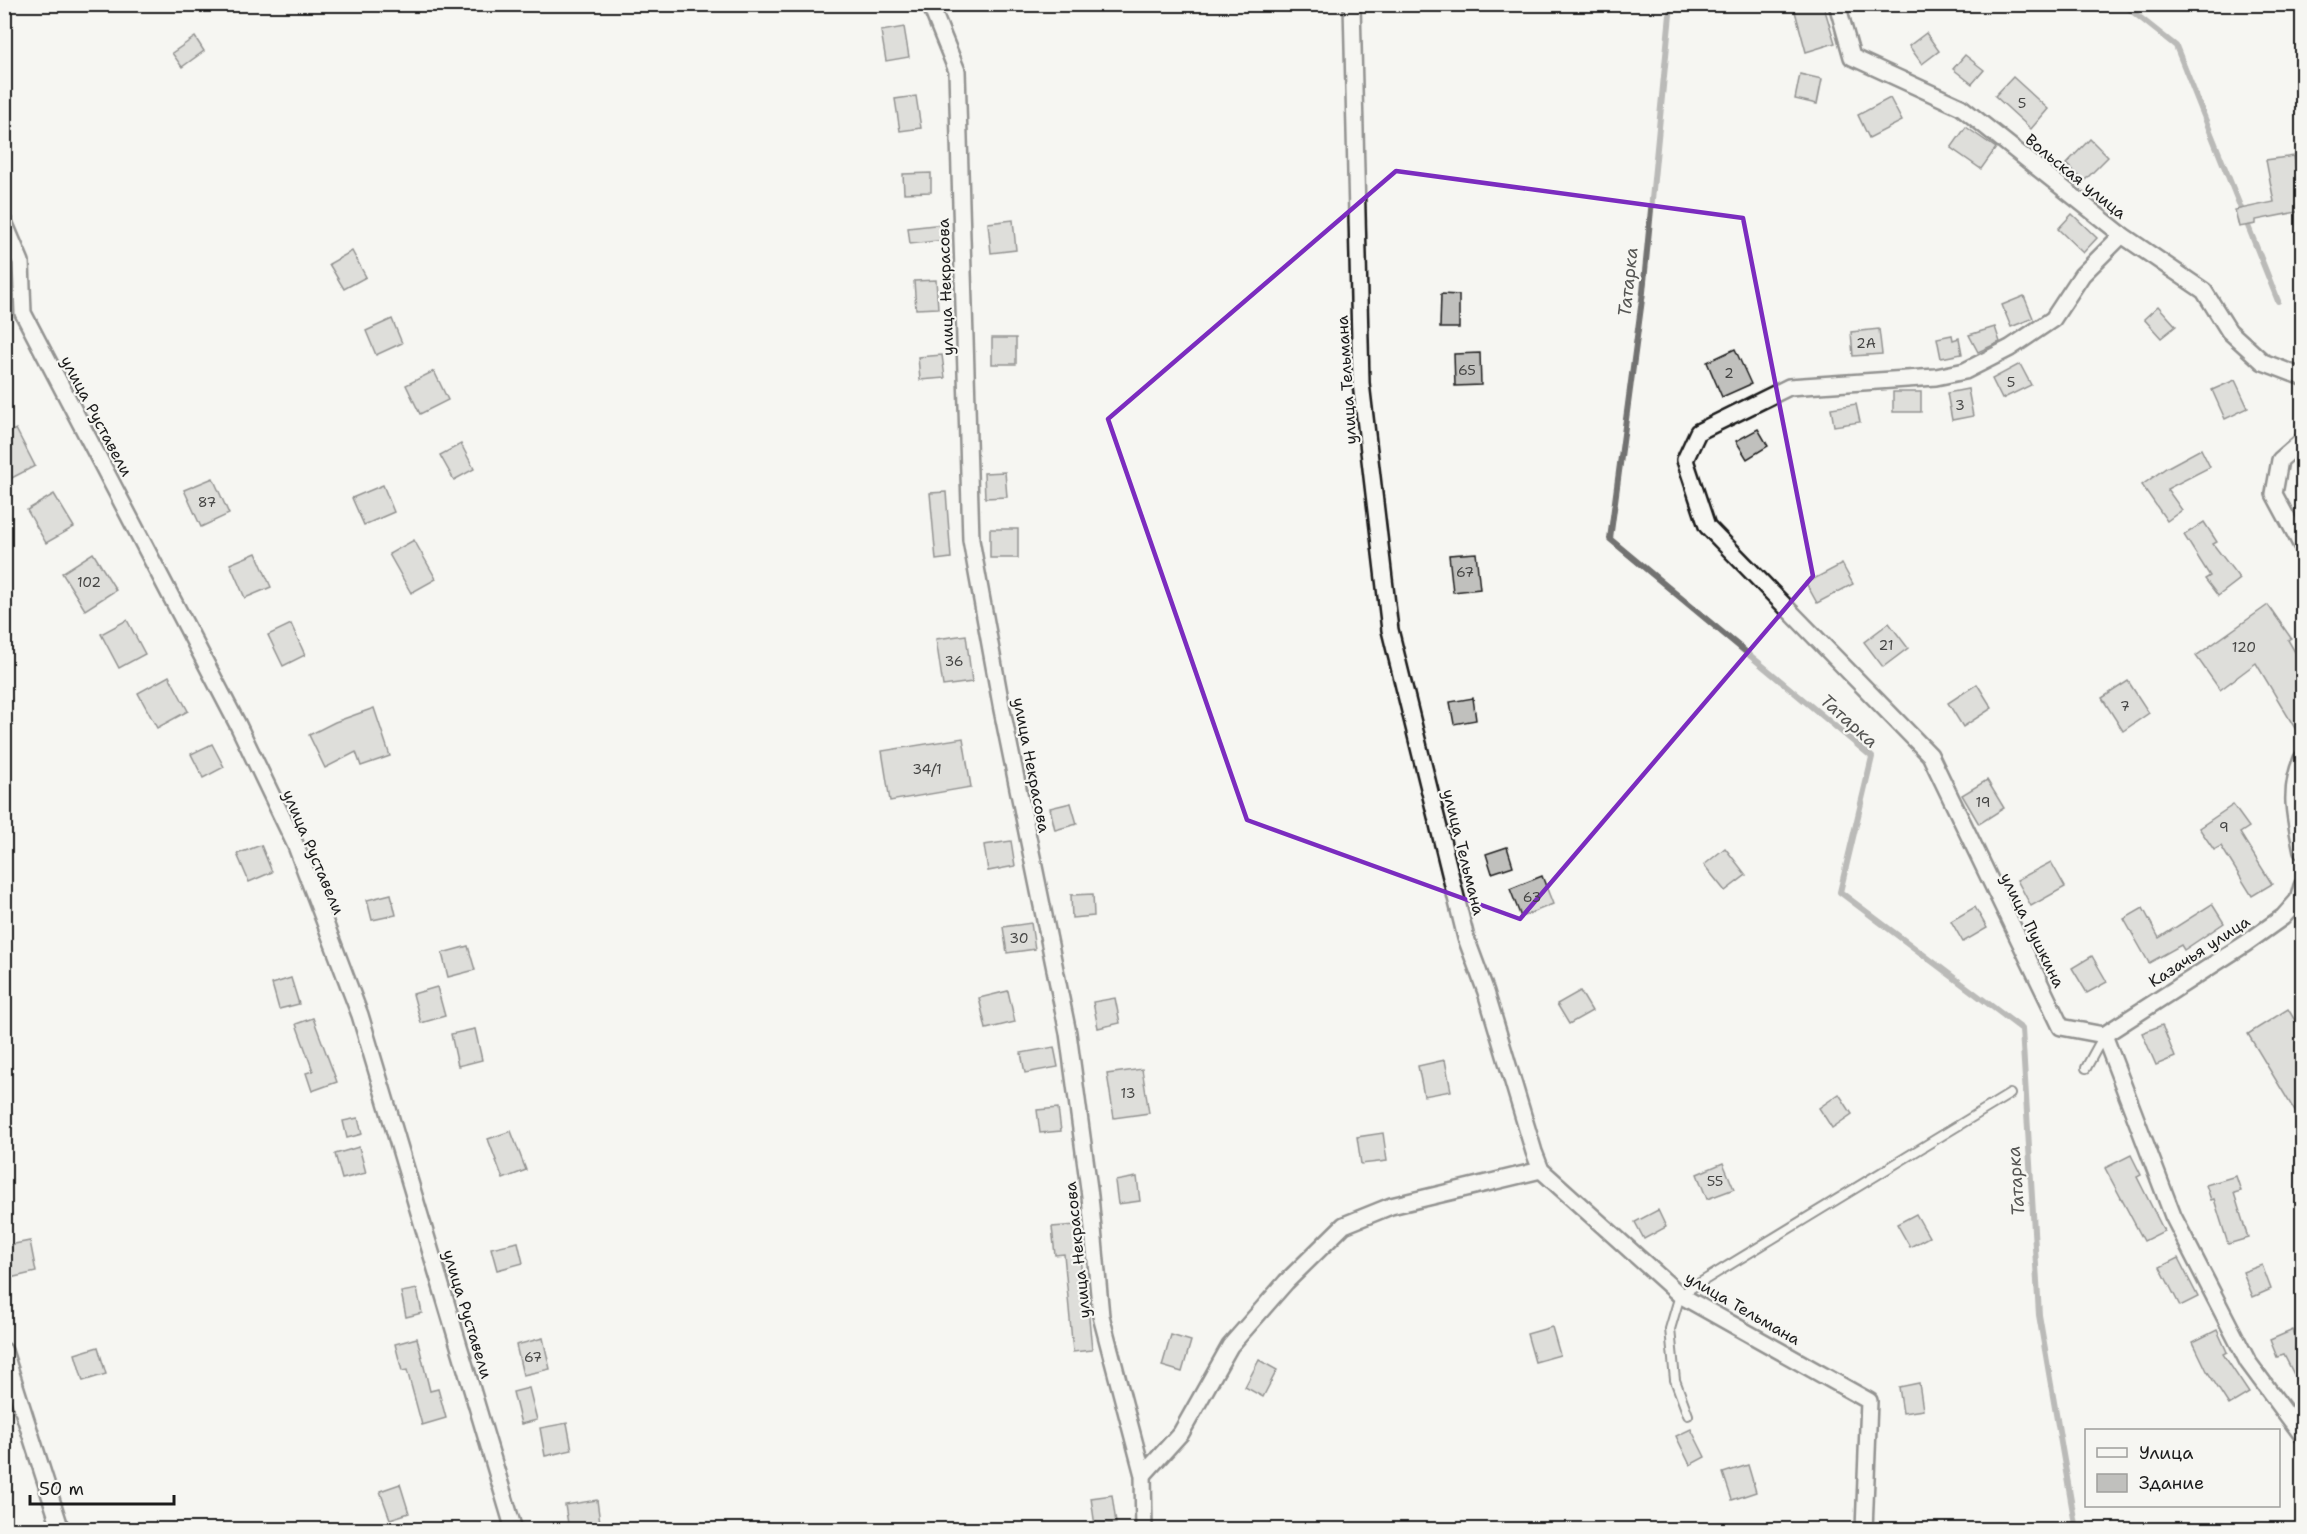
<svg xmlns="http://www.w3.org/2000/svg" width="2307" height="1534" viewBox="0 0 2307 1534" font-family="'Shantell Sans',sans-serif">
<rect width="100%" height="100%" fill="#f6f6f2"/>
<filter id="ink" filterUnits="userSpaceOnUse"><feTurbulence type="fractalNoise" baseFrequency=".0167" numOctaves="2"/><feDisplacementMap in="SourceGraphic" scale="12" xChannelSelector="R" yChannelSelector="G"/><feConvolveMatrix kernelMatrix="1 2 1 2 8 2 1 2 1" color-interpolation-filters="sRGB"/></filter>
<g filter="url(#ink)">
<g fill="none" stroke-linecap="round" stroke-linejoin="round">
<g stroke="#727271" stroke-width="6">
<polyline points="1671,4 1643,292 1610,539 1872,757 1840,892 2022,1029 2039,1315 2076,1530"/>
<polyline points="2123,4 2176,46 2278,301"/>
</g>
</g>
<g fill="#c0c0bd" stroke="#1c1c1c" stroke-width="1.5">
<polygon points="1793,4 1823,4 1835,43 1806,52"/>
<polygon points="904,27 909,57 886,61 881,31"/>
<polygon points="1926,33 1939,51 1922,64 1909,46"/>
<polygon points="195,37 204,51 182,67 172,53"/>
<polygon points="1965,55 1984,70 1972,84 1953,69"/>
<polygon points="1800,74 1822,79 1817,104 1795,99"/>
<polygon points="2013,77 2048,109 2031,129 1995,96"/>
<polygon points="916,96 921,128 900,131 895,99"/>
<polygon points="1890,98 1902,121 1869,138 1858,115"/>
<polygon points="1966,127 1996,148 1981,169 1951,148"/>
<polygon points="2090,139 2108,157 2084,181 2066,164"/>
<polygon points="2294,156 2302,211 2256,220 2256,224 2239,227 2235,210 2274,202 2266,160"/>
<polygon points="931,173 931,192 904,193 903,174"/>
<polygon points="2072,214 2097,238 2083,253 2058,229"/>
<polygon points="1013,220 1016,250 991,253 988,223"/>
<polygon points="943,224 945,240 910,244 908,228"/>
<polygon points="352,251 366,277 344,289 329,264"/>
<polygon points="936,280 938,308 916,309 914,281"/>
<polygon points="1441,294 1459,295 1459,328 1440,328"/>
<polygon points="2024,296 2033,318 2011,327 2002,305"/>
<polygon points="2158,306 2176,326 2161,338 2144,319"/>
<polygon points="392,319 402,343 376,355 366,331"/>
<polygon points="1995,327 2000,342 1978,352 1969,335"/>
<polygon points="1879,329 1882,354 1853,356 1851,332"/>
<polygon points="1952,335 1953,340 1959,338 1962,354 1941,358 1937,338"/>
<rect x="992" y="338" width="24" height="26"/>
<polygon points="1735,349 1751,384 1722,397 1707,362"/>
<polygon points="1480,353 1481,385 1455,386 1454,354"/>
<polygon points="942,355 945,378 920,380 918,357"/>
<polygon points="2020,364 2031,385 2002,399 1992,379"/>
<polygon points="434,371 448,400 420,414 406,385"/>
<polygon points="2235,380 2248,408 2225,419 2212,390"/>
<polygon points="1968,389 1973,416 1952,420 1947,393"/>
<rect x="1893" y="392" width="28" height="20"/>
<polygon points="1856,404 1860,422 1834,426 1831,408"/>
<polygon points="16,429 35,466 4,482 4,435"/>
<polygon points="1758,429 1768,446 1747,459 1736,441"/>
<polygon points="461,444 474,469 454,480 440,455"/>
<polygon points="2201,449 2210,467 2167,489 2182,510 2167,521 2142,485 2166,468"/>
<polygon points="1005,472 1007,497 985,498 984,473"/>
<polygon points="213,478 229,514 201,527 184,490"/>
<polygon points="383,485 394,512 364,525 352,498"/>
<polygon points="946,492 951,558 936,560 930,493"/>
<polygon points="54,494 74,527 46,543 27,510"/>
<polygon points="2204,522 2217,542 2213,544 2240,579 2218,596 2205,579 2210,576 2184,535"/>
<rect x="990" y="529" width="28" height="29"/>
<polygon points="414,540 436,579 411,593 389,554"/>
<polygon points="93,553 116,590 85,610 62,573"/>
<polygon points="256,553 271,587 245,598 230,564"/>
<polygon points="1476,553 1480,589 1453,592 1449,555"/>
<polygon points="1842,564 1853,584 1817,603 1806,583"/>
<polygon points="2268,605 2291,638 2288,640 2302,664 2302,740 2256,663 2220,690 2196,656"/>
<polygon points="127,620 145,654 119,668 101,634"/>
<polygon points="1889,623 1908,648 1883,667 1864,642"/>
<polygon points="291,624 305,655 283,666 268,635"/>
<polygon points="966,635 972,682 943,686 936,639"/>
<polygon points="169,676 188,711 157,728 138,693"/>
<polygon points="2128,681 2149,713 2123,731 2102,698"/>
<polygon points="1977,684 1992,708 1963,727 1948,703"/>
<polygon points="1473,698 1476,720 1454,724 1450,702"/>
<polygon points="374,708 390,756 361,766 356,752 325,768 309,735 335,722"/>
<polygon points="963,738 971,787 890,801 882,751"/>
<polygon points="212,744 224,767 203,778 191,754"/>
<polygon points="1987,780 2004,808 1979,824 1962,795"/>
<polygon points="1071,803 1077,824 1055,830 1050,808"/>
<polygon points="2233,805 2249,827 2240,833 2272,884 2252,896 2221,846 2214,850 2199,828"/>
<polygon points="1011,841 1015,866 988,871 984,845"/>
<polygon points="261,845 272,872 249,882 237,854"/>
<polygon points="1507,847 1513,866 1492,873 1486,854"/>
<polygon points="1725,848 1746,875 1725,891 1704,865"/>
<polygon points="2051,862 2065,887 2031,906 2017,880"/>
<polygon points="1542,876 1553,904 1521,917 1510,889"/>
<polygon points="391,894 396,915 372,920 367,900"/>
<polygon points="1093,894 1094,916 1072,918 1071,895"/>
<polygon points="2212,904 2224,923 2184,950 2181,945 2149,963 2124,919 2143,908 2159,938"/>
<polygon points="1975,907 1987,928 1963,942 1951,921"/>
<polygon points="1031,923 1035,949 1007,953 1003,927"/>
<polygon points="468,946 475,970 448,977 442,953"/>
<polygon points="2092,956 2107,982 2087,993 2072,968"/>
<polygon points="291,978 299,1004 279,1009 272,984"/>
<polygon points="437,987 445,1016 421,1023 413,994"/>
<polygon points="1008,991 1015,1022 986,1029 979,998"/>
<polygon points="1580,991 1592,1011 1569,1024 1557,1004"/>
<polygon points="1115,998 1120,1023 1098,1028 1093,1002"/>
<polygon points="2288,1009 2302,1032 2302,1123 2248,1034"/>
<polygon points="313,1018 337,1082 312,1091 306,1073 313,1071 296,1024"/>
<polygon points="2162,1025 2175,1057 2156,1065 2142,1033"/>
<polygon points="475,1029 482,1060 458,1066 451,1034"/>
<polygon points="1054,1047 1058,1067 1025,1073 1021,1053"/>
<polygon points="1445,1060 1451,1091 1424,1096 1418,1066"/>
<polygon points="1142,1069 1149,1113 1114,1118 1107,1074"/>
<polygon points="1839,1094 1852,1114 1832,1128 1819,1108"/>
<polygon points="1058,1108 1061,1131 1040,1133 1037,1110"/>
<polygon points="358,1118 362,1134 347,1138 343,1121"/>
<polygon points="511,1131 526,1170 503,1179 488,1139"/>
<polygon points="1383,1133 1387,1161 1361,1164 1357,1137"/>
<polygon points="359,1147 366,1173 342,1179 335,1154"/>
<polygon points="2131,1155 2141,1175 2137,1177 2164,1231 2144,1241 2105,1168"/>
<polygon points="1723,1163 1734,1189 1707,1199 1697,1174"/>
<polygon points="2236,1176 2241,1191 2234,1193 2248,1238 2228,1244 2214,1199 2211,1200 2206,1185"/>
<polygon points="1137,1177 1140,1201 1118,1204 1115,1181"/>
<polygon points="1658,1210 1666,1227 1644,1239 1635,1222"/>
<polygon points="1916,1214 1929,1237 1910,1247 1897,1224"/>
<polygon points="1076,1225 1082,1275 1085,1275 1092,1350 1073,1352 1064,1254 1055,1255 1052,1227"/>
<polygon points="30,1241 36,1272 10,1278 4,1246"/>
<polygon points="518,1242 523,1263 497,1270 491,1248"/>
<polygon points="2178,1258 2198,1297 2180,1306 2160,1267"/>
<polygon points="2262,1265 2271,1289 2253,1297 2243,1272"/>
<polygon points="417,1289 422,1313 406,1317 401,1292"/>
<polygon points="1552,1327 1560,1355 1535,1362 1527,1334"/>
<polygon points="2217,1330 2227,1352 2223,1354 2249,1393 2229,1405 2207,1371 2193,1342"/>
<polygon points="2293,1330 2302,1352 2302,1390 2284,1355 2277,1357 2270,1340"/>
<polygon points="1171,1335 1191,1341 1182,1372 1162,1366"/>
<polygon points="417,1338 430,1391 438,1389 446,1418 422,1425 407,1370 402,1371 395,1344"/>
<polygon points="543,1338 550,1369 523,1375 516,1345"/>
<polygon points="98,1347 106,1374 83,1381 75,1354"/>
<polygon points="1259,1360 1277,1370 1263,1397 1245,1387"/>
<polygon points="1919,1383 1923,1410 1903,1413 1899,1387"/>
<polygon points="529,1388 537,1420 521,1424 513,1392"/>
<polygon points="567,1423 572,1450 545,1456 540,1428"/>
<polygon points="1691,1429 1705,1457 1690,1465 1676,1436"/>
<polygon points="1748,1465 1756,1492 1732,1500 1723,1473"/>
<polygon points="400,1484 409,1513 390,1519 380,1491"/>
<polygon points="1112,1495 1116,1523 1095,1526 1091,1498"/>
<polygon points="597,1500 601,1530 569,1530 565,1505"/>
</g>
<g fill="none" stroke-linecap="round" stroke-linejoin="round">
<defs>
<g id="service">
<polyline points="2086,1068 2103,1037"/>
<polyline points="1688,1415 1675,1380 1670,1329 1680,1295 2010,1094"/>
</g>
<g id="minor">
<polyline points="930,4 957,71 971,540 1002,710 1068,1033 1090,1196 1101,1316 1143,1475 1144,1530"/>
<polyline points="1352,4 1361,383 1390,630 1466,938 1486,992 1534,1152 1541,1170 1680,1295 1869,1401 1864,1530"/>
<polyline points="1837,4 1852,57 1961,107 2122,235 2204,291 2229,331 2263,362 2302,377"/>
<polyline points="4,222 21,262 23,313 238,725 296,846 360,1015 514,1530"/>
<polyline points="2122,235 2082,275 2053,319 2010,348 1965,371 1936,377 1789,387 1698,432 1685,460 1707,526 1930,755 2061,1027 2104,1035 2173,1216 2248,1362 2302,1435"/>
<polyline points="2302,441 2280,460 2274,494 2302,546"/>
<path d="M 2302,759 C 2288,792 2295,817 2302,851"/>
<polyline points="2104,1035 2245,944 2283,917 2298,900 2302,886"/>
<polyline points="4,1351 61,1530"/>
<polyline points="1143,1475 1181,1433 1230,1346 1286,1282 1344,1225 1391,1206 1541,1170"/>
</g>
</defs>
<use href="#service" stroke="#1c1c1c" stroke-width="12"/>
<use href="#minor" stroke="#1c1c1c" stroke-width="20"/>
<use href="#service" stroke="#f6f6f2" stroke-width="8"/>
<use href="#minor" stroke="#f6f6f2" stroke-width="15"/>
</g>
</g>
<path d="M0 0H2307V1534H0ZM 1396,171 L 1743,218 L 1813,576 L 1520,919 L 1247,820 L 1108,419 Z" fill="#f6f6f2" fill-opacity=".55" fill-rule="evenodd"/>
<path fill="none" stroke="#7b2cbf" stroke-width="4.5" stroke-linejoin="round" d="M 1396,171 L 1743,218 L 1813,576 L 1520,919 L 1247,820 L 1108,419 Z"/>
<g text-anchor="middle" stroke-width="4.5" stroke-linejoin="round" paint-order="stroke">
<g font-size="14" fill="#454544">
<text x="2022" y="108">5</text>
<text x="1866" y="348">2А</text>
<text x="1467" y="375">65</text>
<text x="1729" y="378">2</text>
<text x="2011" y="387">5</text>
<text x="1960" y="410">3</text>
<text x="207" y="507">87</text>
<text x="1465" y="577">67</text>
<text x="89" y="587">102</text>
<text x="1886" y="650">21</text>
<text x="2244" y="652">120</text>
<text x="954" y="666">36</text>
<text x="2125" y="711">7</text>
<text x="927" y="774">34/1</text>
<text x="1983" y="807">19</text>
<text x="2224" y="832">9</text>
<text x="1532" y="902">63</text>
<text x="1019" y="943">30</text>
<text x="1128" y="1098">13</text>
<text x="1715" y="1186">55</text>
<text x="533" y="1362">67</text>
</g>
<g font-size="16" fill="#1c1c1c" stroke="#f6f6f2">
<text transform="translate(2076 176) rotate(39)" y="6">Вольская улица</text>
<text transform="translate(945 287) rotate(-92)" y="6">улица Некрасова</text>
<text transform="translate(1346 380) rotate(-94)" y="6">улица Тельмана</text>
<text transform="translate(97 416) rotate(62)" y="6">улица Руставели</text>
<text transform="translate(1032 765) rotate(79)" y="6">улица Некрасова</text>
<text transform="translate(314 852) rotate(67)" y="6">улица Руставели</text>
<text transform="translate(1464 852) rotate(76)" y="6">улица Тельмана</text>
<text transform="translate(2033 930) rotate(64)" y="6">улица Пушкина</text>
<text transform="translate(2199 951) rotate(-33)" y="6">Казачья улица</text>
<text transform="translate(1077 1250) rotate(-96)" y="6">улица Некрасова</text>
<text transform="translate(1743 1308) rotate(30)" y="6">улица Тельмана</text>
<text transform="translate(468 1314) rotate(73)" y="6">улица Руставели</text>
</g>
<g font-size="18" font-style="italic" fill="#565654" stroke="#f6f6f2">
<text transform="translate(1628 282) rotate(-84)" y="6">Татарка</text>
<text transform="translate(1849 721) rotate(42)" y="6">Татарка</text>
<text transform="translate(2016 1181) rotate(-94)" y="6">Татарка</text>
</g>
</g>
<rect width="2307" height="1534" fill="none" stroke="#f6f6f2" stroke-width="24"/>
<rect x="12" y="12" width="2283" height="1510" fill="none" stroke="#1c1c1c" stroke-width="2" filter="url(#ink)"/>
<rect x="2085" y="1429" width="195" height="78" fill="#f6f6f2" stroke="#9f9f9c" stroke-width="1.5"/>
<rect x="2097" y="1448" width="30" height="9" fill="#f6f6f2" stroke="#9f9f9c" stroke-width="1.5"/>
<text x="2139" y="1459" font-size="18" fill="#1c1c1c">Улица</text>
<rect x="2097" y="1474" width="30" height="18" fill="#c0c0bd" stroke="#9f9f9c" stroke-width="1.5"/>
<text x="2139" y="1489" font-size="18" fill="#1c1c1c">Здание</text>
<path d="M30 1495v9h144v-9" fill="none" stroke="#1c1c1c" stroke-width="3"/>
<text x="39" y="1495" font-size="18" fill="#1c1c1c" stroke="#f6f6f2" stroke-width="4.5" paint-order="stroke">50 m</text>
</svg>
